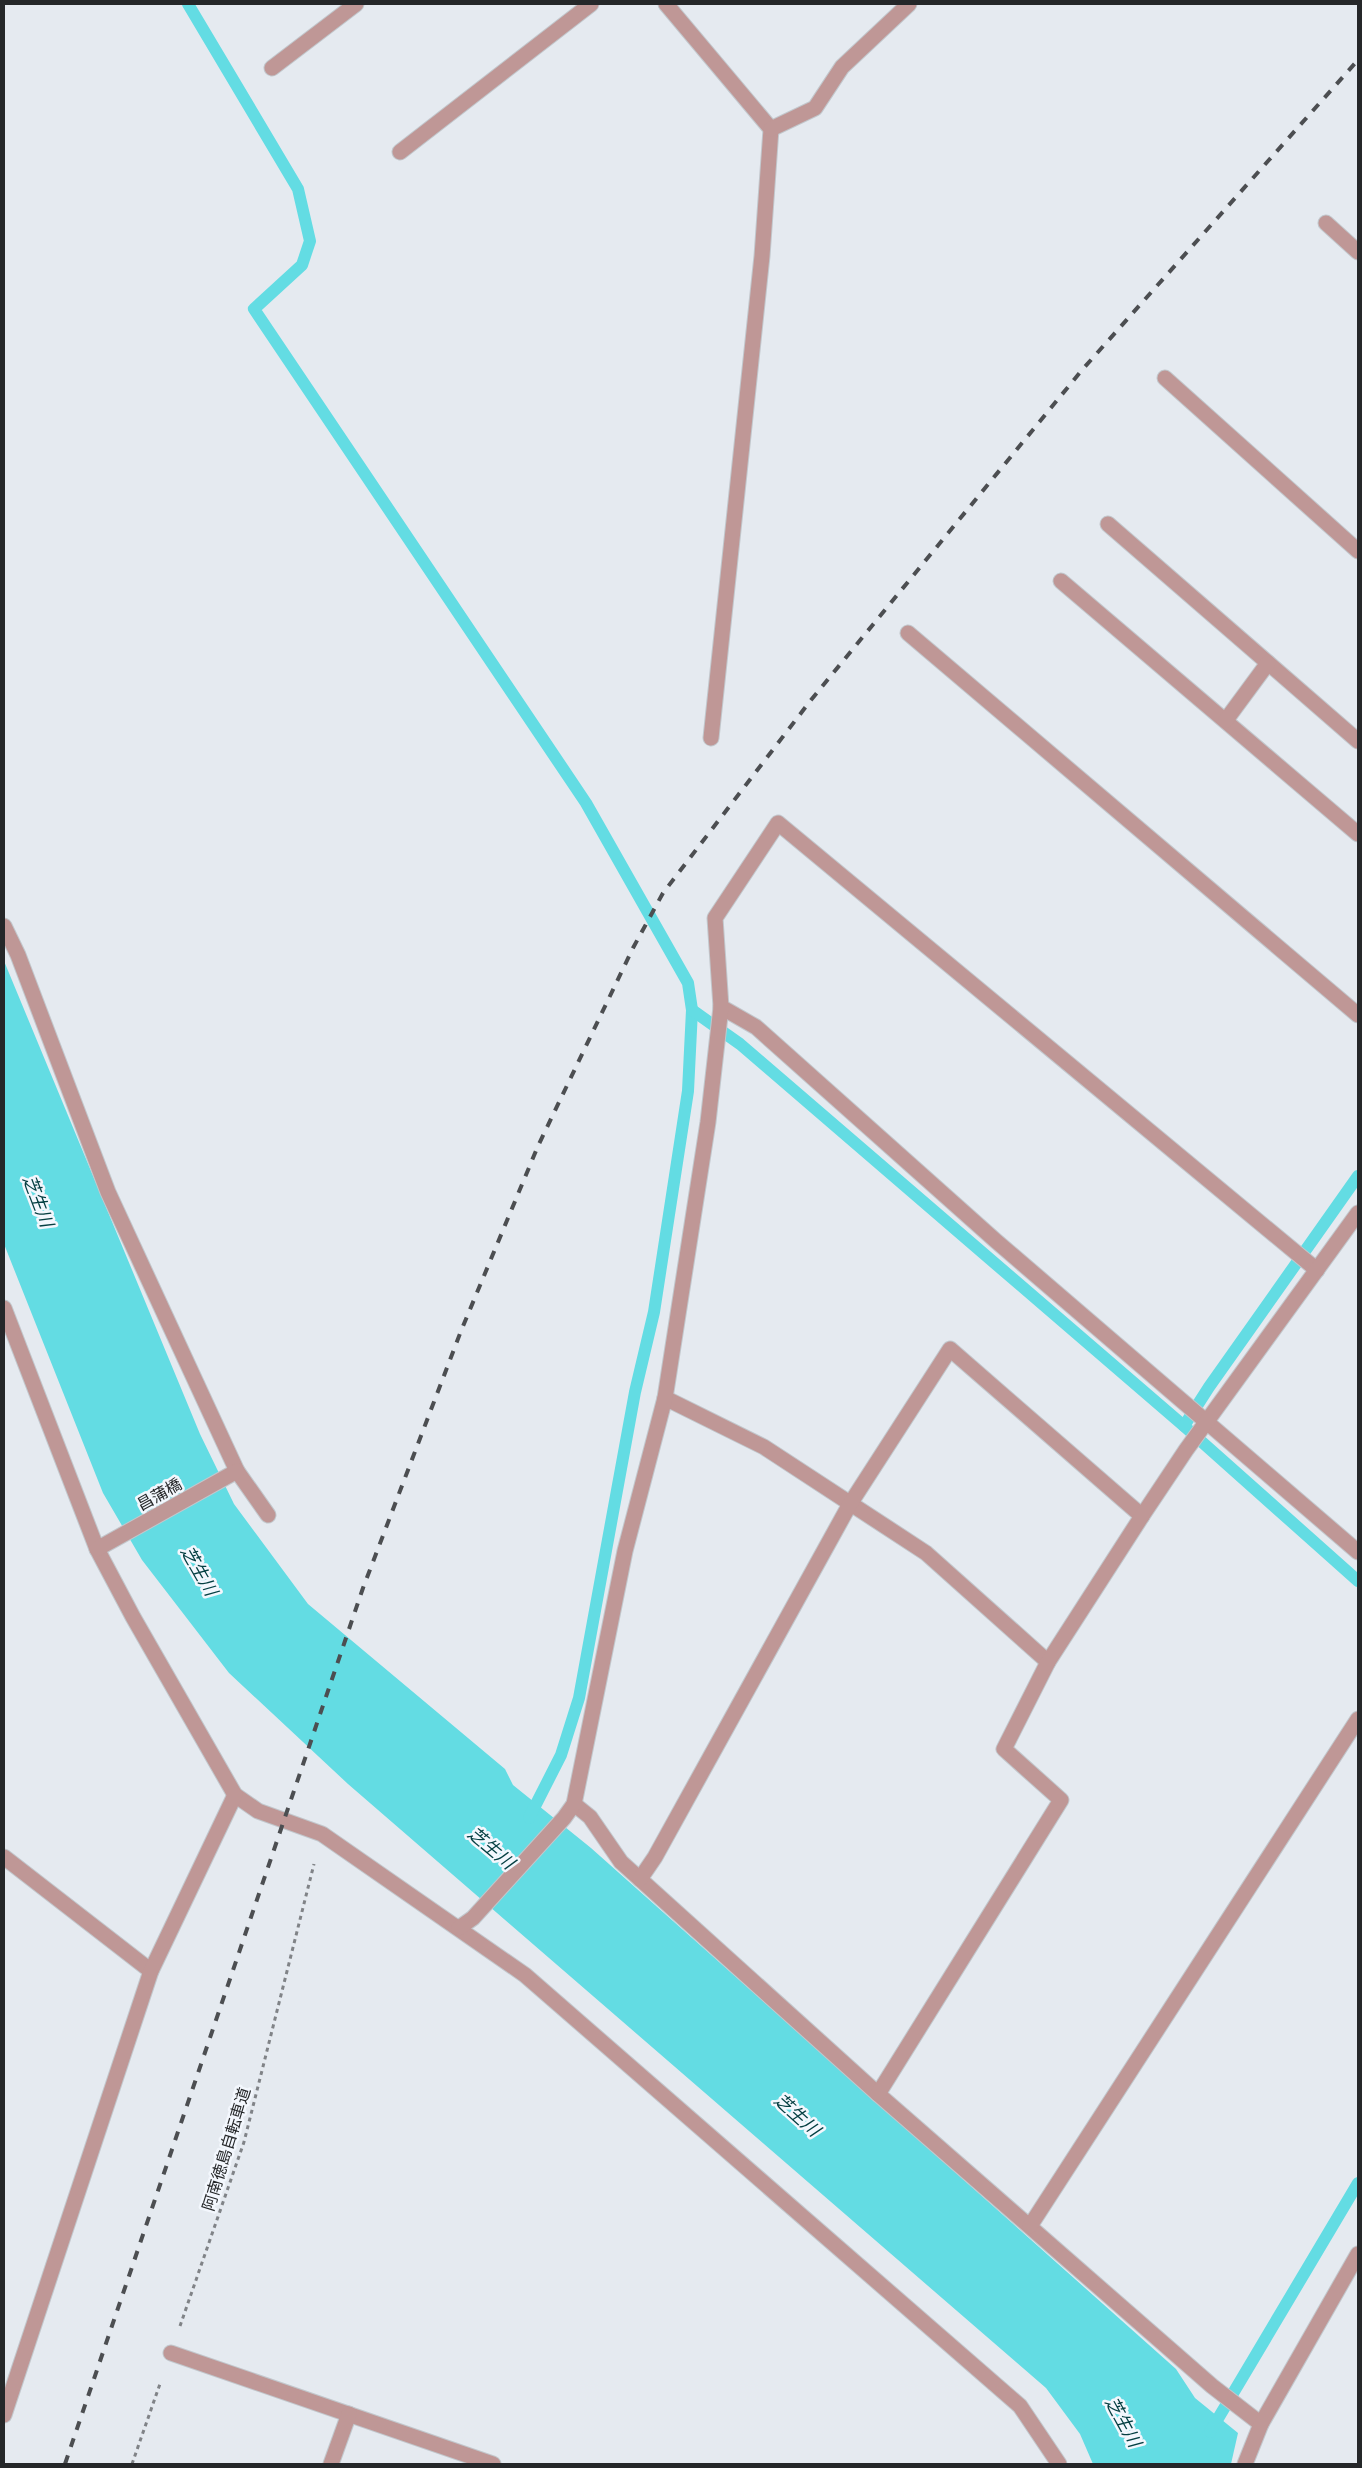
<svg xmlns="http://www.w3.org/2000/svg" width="1362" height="2468" viewBox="0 0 1362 2468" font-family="Roboto,'Noto Sans JP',sans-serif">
<rect width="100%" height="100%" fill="#e5eaf0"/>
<polygon fill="#63dce3" points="4,961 200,1434 234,1504 308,1604 505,1769 513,1785 591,1848 1176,2369 1195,2398 1238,2433 1231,2464 1093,2464 1080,2434 1046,2388 348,1784 229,1673 142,1560 103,1493 4,1244"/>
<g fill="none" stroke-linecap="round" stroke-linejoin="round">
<g stroke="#63dce3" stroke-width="12">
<polyline points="188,4 298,189 310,241 302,265 254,309 586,803 688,983 692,1010 688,1091 654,1312 635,1392 579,1698 561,1755 529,1818"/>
<polyline points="692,1010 740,1044 1184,1426 1358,1581"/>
<polyline points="1184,1426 1209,1387 1358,1176"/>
<polyline points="1210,2432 1358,2183"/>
</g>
<defs>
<g id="minor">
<polyline points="666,4 771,129 762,256 711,738"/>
<polyline points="272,68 356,4"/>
<polyline points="771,129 815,108 842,67 909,4"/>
<polyline points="400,152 591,4"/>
<polyline points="1326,223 1358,252"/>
<polyline points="1165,378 1358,551"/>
<polyline points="1108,524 1358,741"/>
<polyline points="1061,581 1358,834"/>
<polyline points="908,633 1358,1015"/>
<polyline points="1226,720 1268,663"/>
<polyline points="4,926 18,955 108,1192 237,1471 268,1515"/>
<polyline points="721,1007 756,1027 996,1241 1358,1552"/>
<polyline points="4,1308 97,1549 133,1617 235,1795 258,1811 322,1834 525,1975 1020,2406 1059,2464"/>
<polyline points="665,1398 764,1447 926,1553 1048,1662"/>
<polyline points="97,1549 237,1471"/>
<polyline points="574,1804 590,1817 621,1862 878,2094 1212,2386 1261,2424"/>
<polyline points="4,1857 151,1971"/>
<polyline points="640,1879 655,1857 850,1504 950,1349 1142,1516"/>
<polyline points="459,1928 473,1918 564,1818 574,1804 625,1551 665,1398 708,1122 721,1007 715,918 778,823 1317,1270"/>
<polyline points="878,2094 1061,1800 1004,1749 1048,1662 1142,1516 1186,1450 1358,1213"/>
<polyline points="1030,2226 1358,1719"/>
<polyline points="171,2353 493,2464"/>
<polyline points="4,2415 151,1971 235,1795"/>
<polyline points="331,2464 349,2414"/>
<polyline points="1245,2464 1261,2424 1358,2254"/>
</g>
</defs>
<use href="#minor" stroke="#c2c7cc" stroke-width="17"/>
<g stroke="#808387" stroke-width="3" stroke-dasharray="4 4" stroke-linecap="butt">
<polyline points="180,2326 244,2142 314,1864"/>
<polyline points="132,2464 161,2381"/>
</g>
<use href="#minor" stroke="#bf9796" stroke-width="15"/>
<polyline stroke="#4c4e51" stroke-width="4" stroke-dasharray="9 9" stroke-linecap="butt" points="65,2464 363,1588 461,1331 538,1146 633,948 663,893 811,700 1082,370 1358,60"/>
</g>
<g text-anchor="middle" stroke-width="5" stroke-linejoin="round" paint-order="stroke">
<g font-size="16" fill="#252729" stroke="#f3f7fd">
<text transform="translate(159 1494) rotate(-29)" y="6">昌蒲橋</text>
<text transform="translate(226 2149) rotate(-73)" y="6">阿南徳島自転車道</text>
</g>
<g font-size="18" font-style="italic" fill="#054043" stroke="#f3f7fd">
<text transform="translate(38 1201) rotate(69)" y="6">芝生川</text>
<text transform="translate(199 1571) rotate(60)" y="6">芝生川</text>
<text transform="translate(491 1848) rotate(40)" y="6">芝生川</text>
<text transform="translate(797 2115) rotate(42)" y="6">芝生川</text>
<text transform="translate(1123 2422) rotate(61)" y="6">芝生川</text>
</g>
</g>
<rect width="1362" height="2468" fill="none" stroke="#252729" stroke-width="10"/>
</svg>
